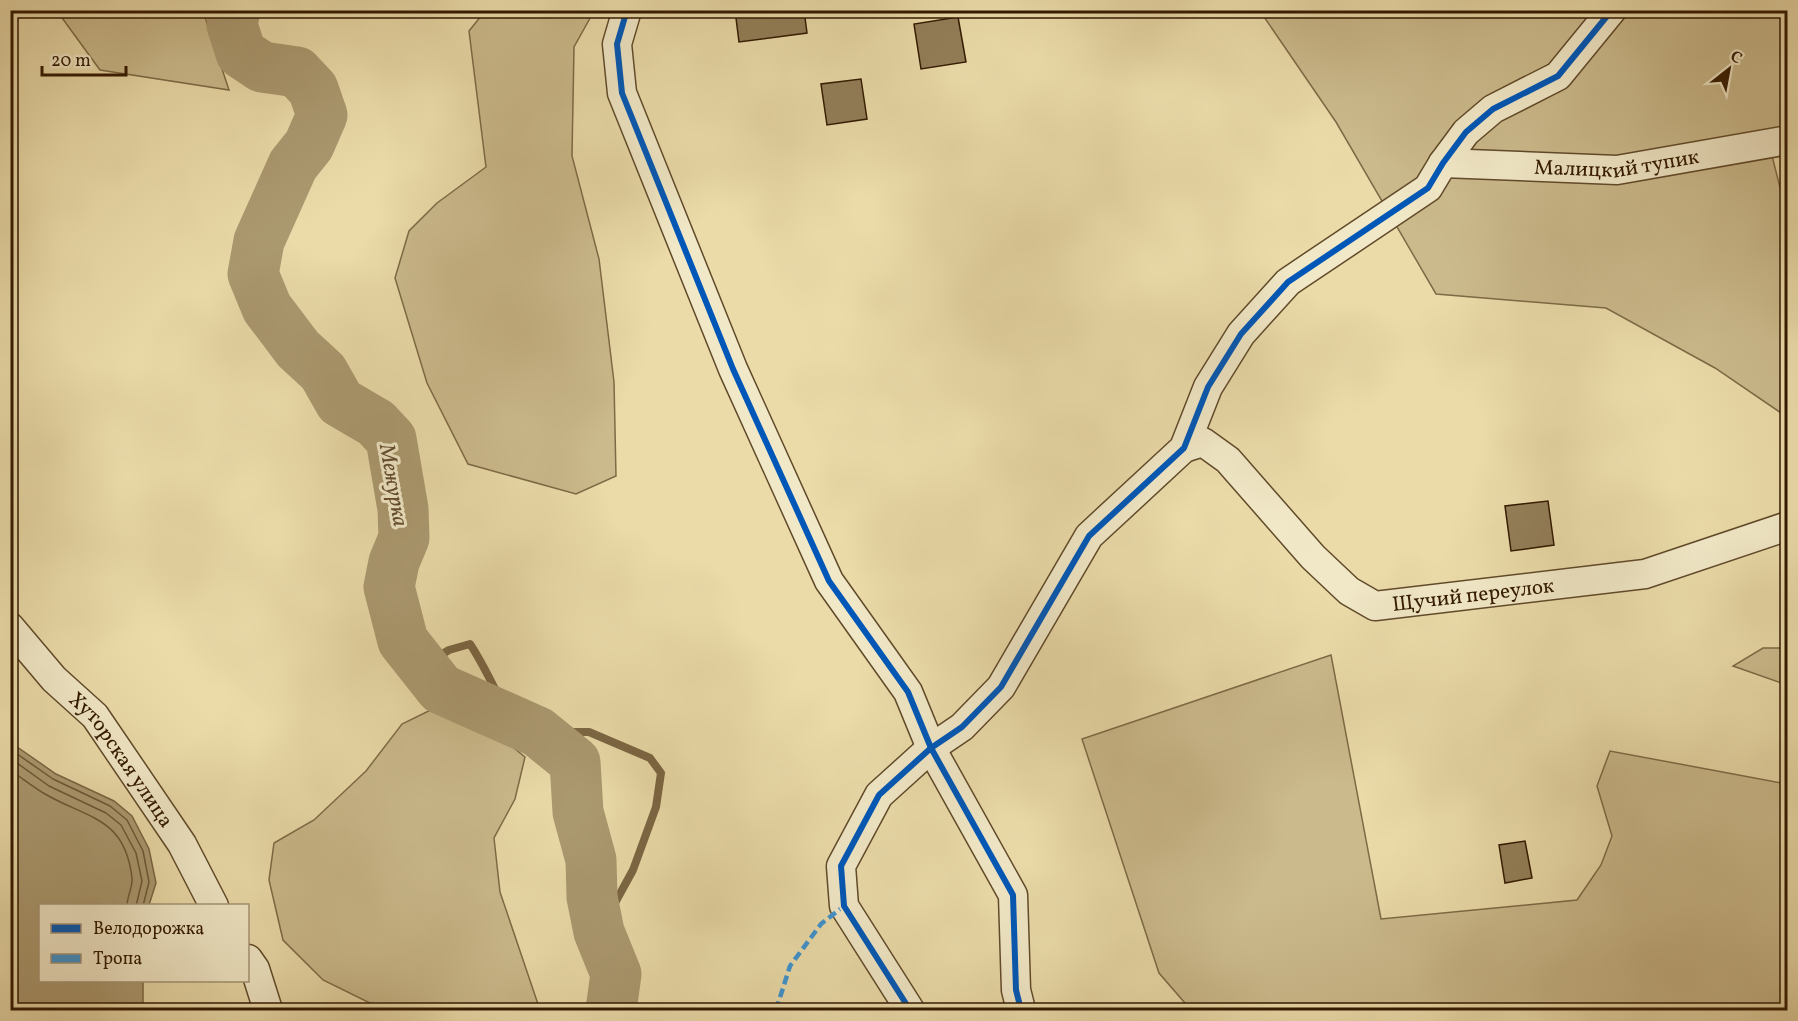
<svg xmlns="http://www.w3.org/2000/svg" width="1798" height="1021" viewBox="0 0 1798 1021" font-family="Vollkorn,serif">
<rect width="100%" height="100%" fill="#eadba9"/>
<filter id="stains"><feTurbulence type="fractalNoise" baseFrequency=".00333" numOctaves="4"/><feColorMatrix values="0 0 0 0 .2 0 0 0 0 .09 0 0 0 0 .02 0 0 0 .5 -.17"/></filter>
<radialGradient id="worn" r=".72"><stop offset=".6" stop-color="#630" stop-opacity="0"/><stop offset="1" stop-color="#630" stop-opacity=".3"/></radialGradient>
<g fill="#cbba8c" stroke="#7e6a46" stroke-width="1.5">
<polygon points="57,11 203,11 229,90 100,70"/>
<polygon points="485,11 594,11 574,47 572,156 599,259 614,382 616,476 576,494 468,464 427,383 395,278 409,231 437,203 486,167 469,31"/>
<polygon points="1260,11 1787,11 1787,135 1769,144 1787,215 1787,417 1715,368 1606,308 1436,294 1336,122"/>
<polygon points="1763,648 1787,648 1787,685 1733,666"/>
<polygon points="1331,655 1381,919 1577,900 1601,865 1612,836 1597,786 1610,751 1787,784 1787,1010 1191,1010 1159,973 1082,739"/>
<polygon points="453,699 525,757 515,799 494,838 500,892 540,1010 384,1010 323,980 283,940 269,880 274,843 314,820 366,771 402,724"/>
</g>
<polygon fill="#ab9970" stroke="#7b6643" stroke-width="1.5" points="10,742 56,774 114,801 132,816 149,849 156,883 149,905 40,906 40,980 143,981 143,1010 11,1010"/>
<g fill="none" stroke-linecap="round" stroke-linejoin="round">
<g stroke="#6e5938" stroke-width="1.5">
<polyline points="10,749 53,779 110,806 127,820 143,851 149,882 143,906"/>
<polyline points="10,758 49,786 106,813 121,825 136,853 142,881 136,906"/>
<path d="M 10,770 C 22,778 33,787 45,794 C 88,819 125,817 132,878 C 133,887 127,896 127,906"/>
</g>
<g stroke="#7b6643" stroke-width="8">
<path d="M 423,666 L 449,650 L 470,644 C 486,668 497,695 511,720"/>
<polyline points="538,732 589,732 650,758 661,773 656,807 633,870 599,932"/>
</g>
<polyline stroke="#ab9970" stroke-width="51" points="235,10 232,25 241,53 262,67 297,72 313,89 322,115 309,145 293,165 259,241 253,274 267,308 298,349 323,372 340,402 376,423 391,439 403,509 404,538 394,562 389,587 403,641 441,689 538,732 575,762 578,812 591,860 592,897 599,932 616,974 611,1010"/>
</g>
<g fill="#927e58" stroke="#321900" stroke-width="1.5">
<polygon points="735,10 804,10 807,33 739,42"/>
<polygon points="958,17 966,62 921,69 914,24"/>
<polygon points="861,79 867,119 827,125 821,84"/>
<polygon points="1548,501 1554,545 1511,551 1505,506"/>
<polygon points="1525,841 1532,878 1505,883 1499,845"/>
</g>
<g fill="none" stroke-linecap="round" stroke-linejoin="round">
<defs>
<g id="minor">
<polyline points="627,10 617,44 622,93 733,369 829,581 908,692 931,748 1013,895 1016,990 1021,1010"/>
<path id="s1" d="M 1443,163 L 1617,170 L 1788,140"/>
<path id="s2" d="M 1184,448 L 1203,442 L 1228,460 L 1313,557 L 1349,591 L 1375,606 L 1645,574 L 1788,526"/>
<path id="s3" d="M 10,627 L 54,679 L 95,716 L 182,844 L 214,906"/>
<polyline points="248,959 255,969 268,1010"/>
<polyline points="910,1010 844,906 841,866 879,795 931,748 962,727 1001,687 1089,536 1184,448 1208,387 1241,334 1288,282 1428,188 1443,163 1466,132 1493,109 1558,76 1612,10"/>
</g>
</defs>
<use href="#minor" stroke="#604a2a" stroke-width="31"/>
<use href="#minor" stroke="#f1e8c7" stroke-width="28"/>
<polyline stroke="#3d93d0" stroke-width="4.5" stroke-dasharray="9 4.5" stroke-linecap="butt" points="776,1010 790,966 821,924 844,906"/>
<defs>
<g id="cycleway">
<polyline points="627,10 617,44 622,93 733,369 829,581 908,692 931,748 1013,895 1016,990 1021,1010"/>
<polyline points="910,1010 844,906 841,866 879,795 931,748 962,727 1001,687 1089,536 1184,448 1208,387 1241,334 1288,282 1428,188 1443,163 1466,132 1493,109 1558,76 1612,10"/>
</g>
</defs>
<use href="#cycleway" stroke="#f1e8c7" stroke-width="10"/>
<use href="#cycleway" stroke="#0057b8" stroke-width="6"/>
</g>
<g text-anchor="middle" stroke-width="6" stroke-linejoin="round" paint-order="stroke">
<g font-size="21" fill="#321900" stroke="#f1e8c7">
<text dy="7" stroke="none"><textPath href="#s1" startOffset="174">Малицкий тупик</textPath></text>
<text dy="7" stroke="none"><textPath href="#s2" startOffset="358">Щучий переулок</textPath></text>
<text dy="7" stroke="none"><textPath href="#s3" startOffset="174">Хуторская улица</textPath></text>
</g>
<g font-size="22" font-style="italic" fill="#624c2d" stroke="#f1e8c7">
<text transform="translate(395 485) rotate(80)" y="8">Межурка</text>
</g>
</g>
<rect width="1798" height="1021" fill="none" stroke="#eadba9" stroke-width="36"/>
<rect x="12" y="12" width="1774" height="997" fill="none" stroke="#321900" stroke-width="3"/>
<rect x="18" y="18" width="1762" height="985" fill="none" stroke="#321900" stroke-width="1.5"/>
<rect x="39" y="904" width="210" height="78" fill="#f1e8c7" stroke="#a59577" stroke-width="1.5"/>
<rect x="51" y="924" width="30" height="9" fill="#0057b8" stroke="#a59577" stroke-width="1.5"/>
<text x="93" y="934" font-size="18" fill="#321900">Велодорожка</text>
<rect x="51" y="954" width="30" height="9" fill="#3d93d0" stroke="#a59577" stroke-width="1.5"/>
<text x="93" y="964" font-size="18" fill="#321900">Тропа</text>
<g transform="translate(1729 69) rotate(31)" stroke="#f1e8c7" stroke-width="4.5" paint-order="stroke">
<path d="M0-4.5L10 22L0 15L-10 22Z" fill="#321900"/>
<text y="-9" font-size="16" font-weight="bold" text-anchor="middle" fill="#321900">С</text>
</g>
<path d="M42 66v9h84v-9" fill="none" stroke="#321900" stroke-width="3"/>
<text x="51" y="66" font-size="18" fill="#321900" stroke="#f1e8c7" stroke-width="4.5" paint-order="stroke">20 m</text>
<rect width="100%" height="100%" filter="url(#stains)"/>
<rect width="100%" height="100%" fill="url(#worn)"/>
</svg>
